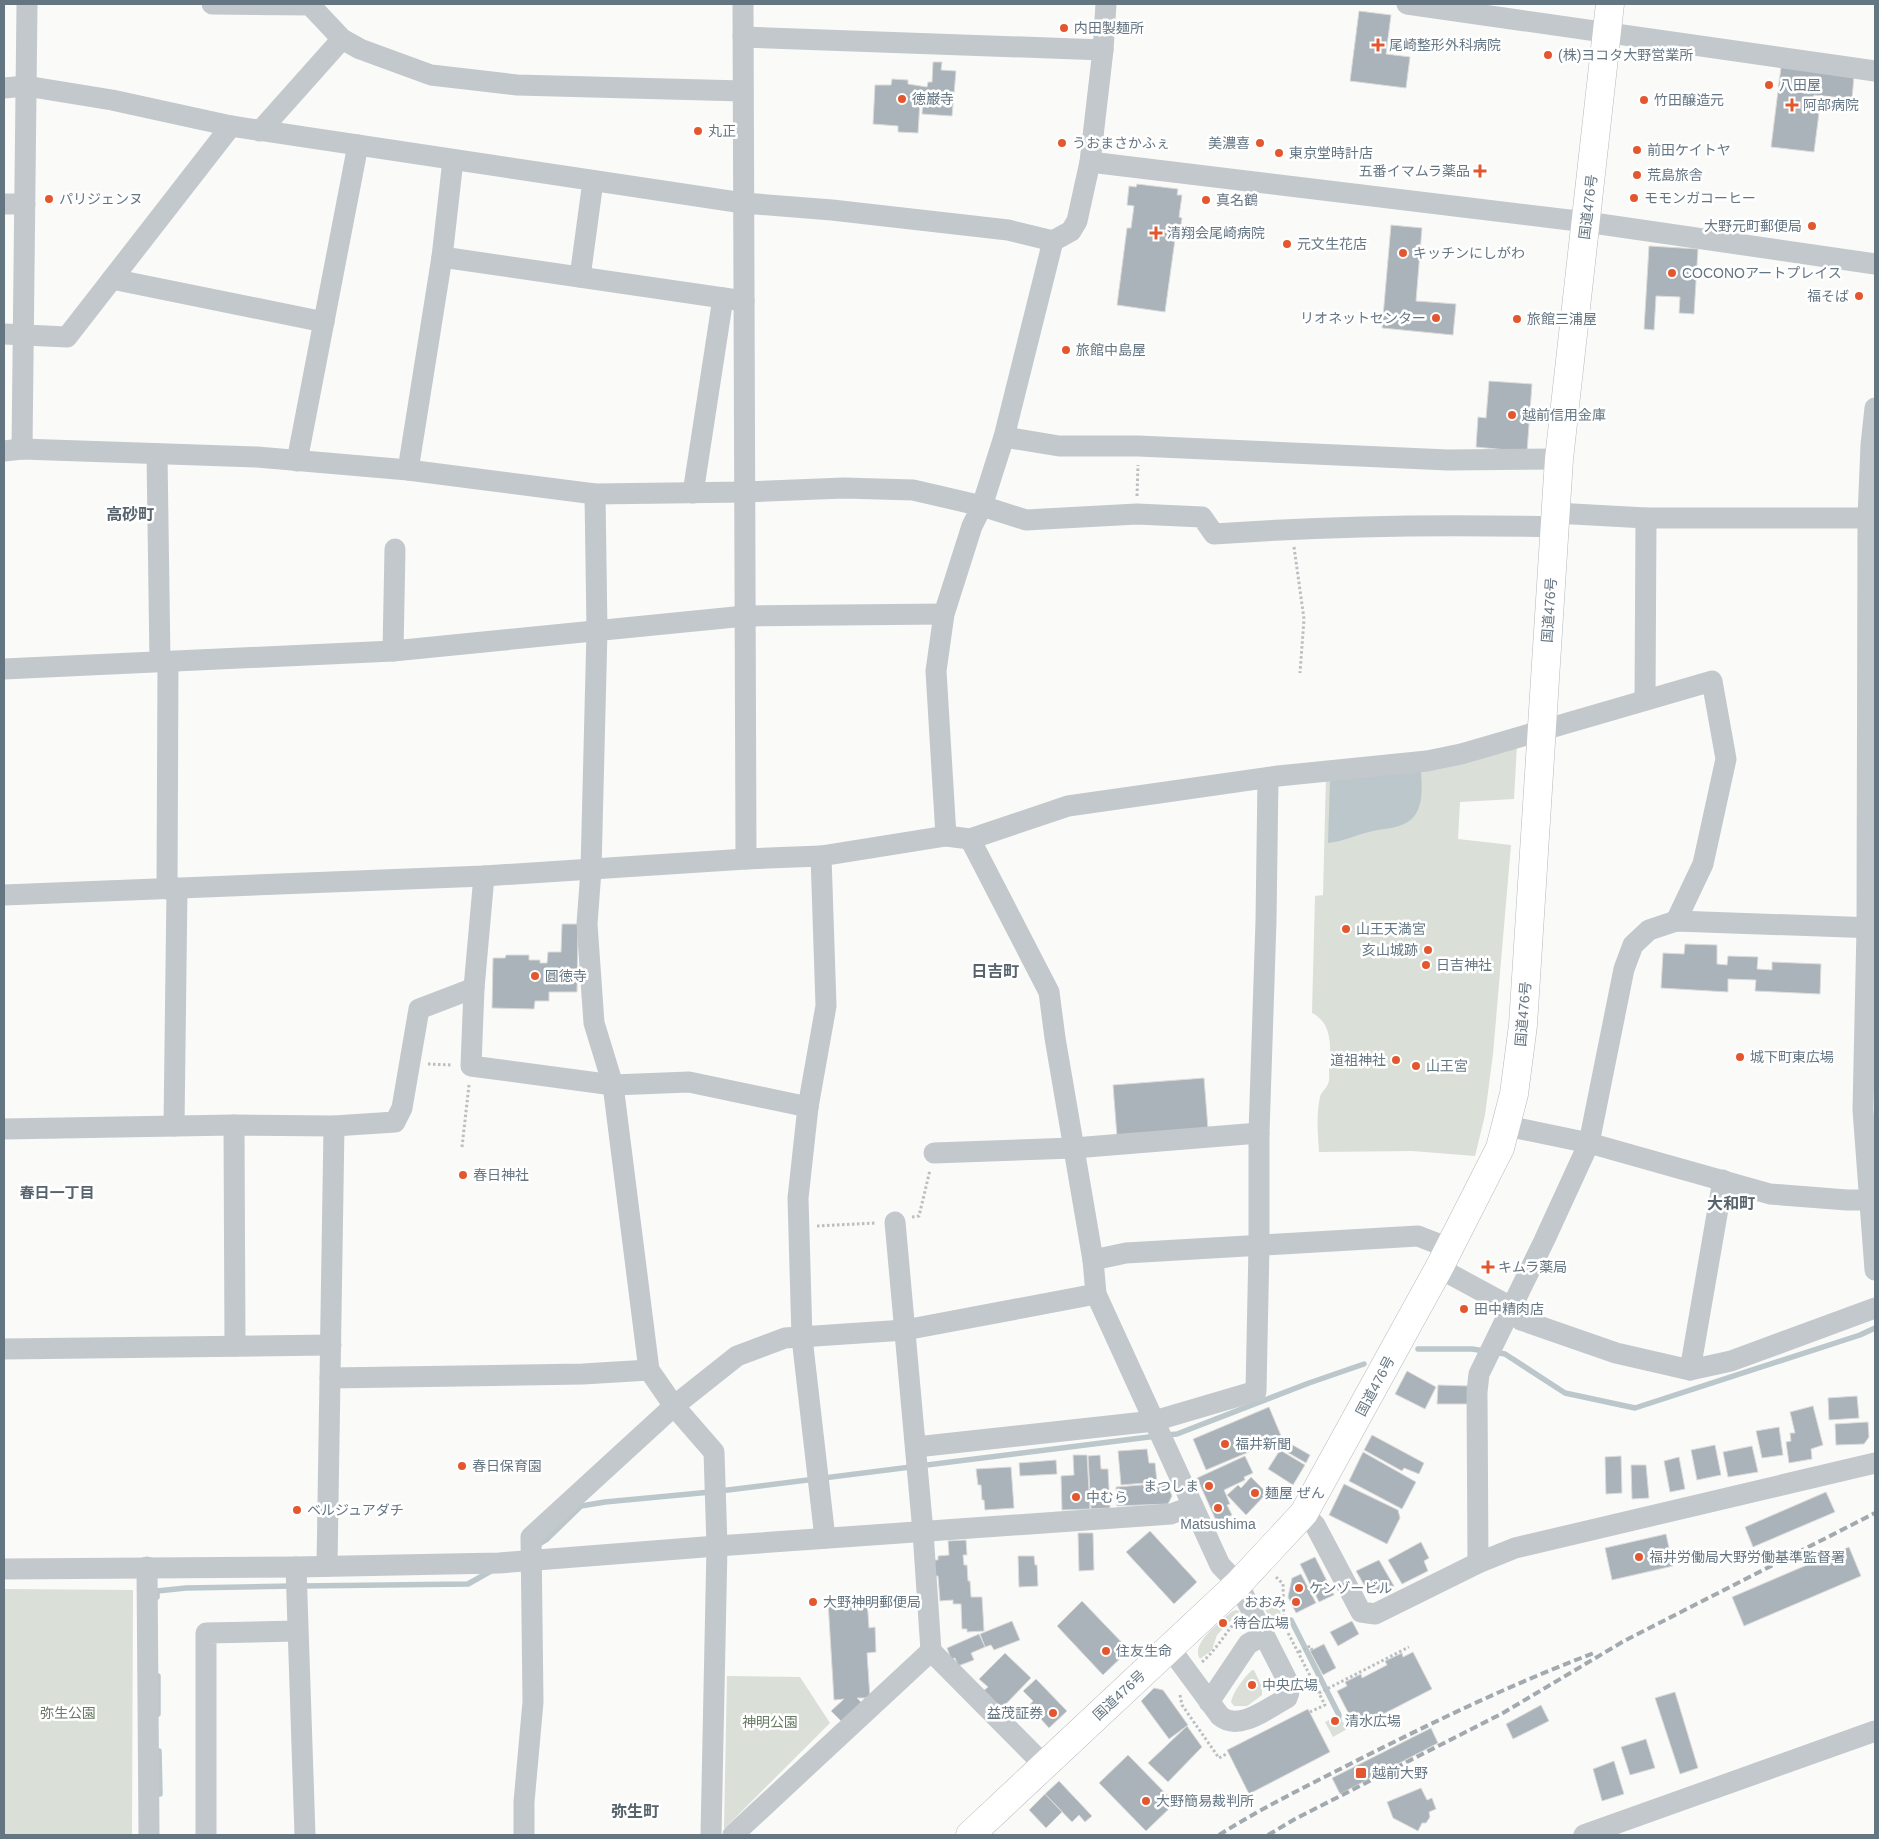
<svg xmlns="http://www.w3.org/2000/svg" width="1879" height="1839" viewBox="0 0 1879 1839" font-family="Arial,'Noto Sans JP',sans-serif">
<rect width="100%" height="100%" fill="#fafaf8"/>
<g fill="#dadfd7">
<path d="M 1517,745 L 1514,799 L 1460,802 L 1458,839 L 1511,845 L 1493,1054 L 1485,1115 L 1475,1156 L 1412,1151 L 1319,1152 C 1318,1134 1316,1115 1320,1097 C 1321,1092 1326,1089 1328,1084 C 1330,1080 1329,1073 1329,1069 C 1331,1049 1333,1023 1312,1013 L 1315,896 L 1323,895 L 1326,776 Z"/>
<polygon points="4,1589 133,1590 132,1835 4,1835"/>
<path d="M 1267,1597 L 1268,1600 L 1271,1600 L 1273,1598 L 1280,1605 L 1281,1623 C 1270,1618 1264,1613 1263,1600 Z"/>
<path d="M 1235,1610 L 1240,1611 L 1217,1635 L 1212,1650 L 1200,1659 C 1190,1643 1220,1623 1231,1612 Z"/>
<path d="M 1252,1670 L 1254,1670 L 1262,1687 L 1262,1695 L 1247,1706 L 1234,1706 L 1231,1702 C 1234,1690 1243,1679 1252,1670 Z"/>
<polygon points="727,1676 800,1677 830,1723 724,1829"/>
<polygon points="1337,1716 1340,1717 1347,1729 1333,1737 1325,1722"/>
</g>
<path fill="#bbc7cb" d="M 1421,771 C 1422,792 1425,818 1399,826 C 1390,829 1379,829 1369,832 C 1356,835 1342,842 1328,843 L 1330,782 L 1332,779 Z"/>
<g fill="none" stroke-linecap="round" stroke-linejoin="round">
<g stroke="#bbc7cb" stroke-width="5.5">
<polyline points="1418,1349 1472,1349 1485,1351"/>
<polyline points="1494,1352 1505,1354 1565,1393 1635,1408 1860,1335 1875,1328"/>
<polyline points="1166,1435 1177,1434 1309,1383 1364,1364"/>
<polyline points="720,1491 1157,1436"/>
<polyline points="536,1546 546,1540 581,1506 605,1502 711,1492"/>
<polyline points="301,1586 468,1584 491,1571"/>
<polyline points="157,1597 157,1591 186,1588 292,1586"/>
<polyline points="1291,1620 1339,1715 1338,1723"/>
<polyline points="158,1714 158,1676"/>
<polyline points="159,1751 160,1794"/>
</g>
</g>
<g fill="#aab3b9" stroke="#dcdcda">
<polygon points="1359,11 1391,15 1386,54 1410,57 1406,88 1350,81"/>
<polygon points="933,62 942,62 941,70 956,71 952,116 922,114 923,101 920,101 918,133 898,132 898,126 873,124 875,85 891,85 892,79 908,80 908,84 927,87 928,82 932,82"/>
<polygon points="1781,67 1854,76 1852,99 1814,95 1811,112 1819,113 1814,152 1771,147"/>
<polygon points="1137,184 1178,189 1177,195 1182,195 1179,217 1182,218 1181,225 1177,225 1165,312 1117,305 1127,228 1131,228 1134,206 1127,205 1129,186 1136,187"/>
<polygon points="1391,225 1422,228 1416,301 1456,304 1453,335 1382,328"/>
<polygon points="1649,246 1698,249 1694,314 1679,313 1680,297 1656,296 1654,330 1644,329"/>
<polygon points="1489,381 1532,384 1527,452 1476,447 1478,417 1486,418"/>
<polygon points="562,924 578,924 577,992 549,992 549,1001 535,1001 534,1009 492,1008 493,958 505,958 506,955 529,955 529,960 540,960 540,963 547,963 548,952 561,952"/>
<polygon points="1685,944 1717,945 1717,964 1727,965 1728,956 1758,957 1757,969 1772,970 1772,962 1821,964 1820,994 1755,991 1756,980 1728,979 1728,992 1661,988 1663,953 1684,954"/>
<polygon points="1204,1078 1208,1129 1117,1137 1113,1085"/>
<polygon points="1407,1371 1436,1387 1425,1409 1395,1394"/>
<polygon points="1438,1385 1469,1386 1469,1404 1437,1404"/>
<polygon points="1857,1396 1859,1418 1829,1420 1828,1398"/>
<polygon points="1813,1406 1823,1445 1811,1449 1812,1459 1789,1463 1786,1442 1791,1441 1790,1433 1795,1433 1790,1412"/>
<polygon points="1269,1407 1282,1438 1206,1470 1193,1439"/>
<polygon points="1868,1422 1869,1437 1864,1444 1836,1445 1835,1424"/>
<polygon points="1779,1427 1783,1455 1762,1458 1756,1431"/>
<polygon points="1372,1435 1424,1463 1419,1474 1404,1468 1402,1471 1364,1450"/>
<polygon points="1284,1440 1310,1455 1306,1463 1280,1448"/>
<polygon points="1715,1445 1721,1475 1697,1480 1691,1450"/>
<polygon points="1752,1446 1758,1472 1728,1477 1723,1452"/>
<polygon points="1147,1449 1149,1463 1155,1463 1157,1482 1121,1485 1118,1451"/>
<polygon points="1280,1450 1305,1465 1293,1485 1268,1469"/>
<polygon points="1363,1452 1416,1482 1402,1509 1349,1481"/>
<polygon points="1073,1455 1087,1455 1090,1509 1062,1510 1061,1476 1074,1475"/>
<polygon points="1100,1455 1101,1469 1108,1469 1110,1508 1091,1509 1088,1456"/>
<polygon points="1245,1456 1253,1473 1244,1477 1245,1480 1224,1490 1230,1504 1227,1505 1232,1515 1224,1519 1225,1521 1218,1525 1197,1478"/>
<polygon points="1621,1456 1622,1493 1606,1494 1605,1457"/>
<polygon points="1679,1457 1685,1489 1670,1492 1664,1461"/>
<polygon points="1056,1460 1057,1474 1020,1476 1019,1463"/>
<polygon points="1631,1465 1646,1465 1649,1498 1632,1499"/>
<polygon points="1011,1467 1014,1508 985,1510 984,1500 982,1500 981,1485 978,1485 976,1469"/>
<polygon points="1251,1477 1267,1493 1246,1515 1227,1495 1238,1485 1241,1488"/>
<polygon points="1167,1483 1172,1496 1168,1504 1117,1506 1116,1487"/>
<polygon points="1344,1484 1398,1510 1400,1518 1387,1544 1329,1515"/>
<polygon points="1826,1492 1835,1512 1753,1547 1745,1527"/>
<polygon points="1150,1531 1197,1582 1174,1604 1126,1552"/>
<polygon points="1078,1533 1093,1533 1094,1570 1079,1571"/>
<polygon points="1666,1534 1673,1566 1612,1580 1605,1548"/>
<polygon points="966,1540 967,1555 963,1555 964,1565 967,1565 968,1581 970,1581 971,1597 982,1597 984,1631 967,1632 967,1629 962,1629 961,1604 953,1604 953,1600 940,1601 938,1576 935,1576 934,1560 938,1560 938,1556 949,1555 948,1541"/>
<polygon points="1421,1542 1429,1558 1424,1561 1428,1571 1402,1584 1388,1560"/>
<polygon points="1849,1547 1861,1576 1744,1626 1732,1597"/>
<polygon points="1018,1556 1034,1556 1035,1565 1037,1565 1038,1586 1019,1587"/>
<polygon points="1315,1557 1334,1595 1319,1602 1300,1564"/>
<polygon points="1379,1560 1394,1586 1384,1591 1367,1590 1356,1571"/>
<polygon points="1301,1574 1316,1603 1296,1613 1288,1597 1292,1578"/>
<polygon points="867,1599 869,1628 875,1627 876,1652 867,1653 870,1698 857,1698 863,1704 843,1723 831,1711 844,1699 834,1700 828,1601"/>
<polygon points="1082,1601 1129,1650 1103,1675 1057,1626"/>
<polygon points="1012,1621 1020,1640 994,1650 991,1645 985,1647 980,1634"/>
<polygon points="1352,1621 1359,1634 1338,1646 1330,1632"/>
<polygon points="979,1634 985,1647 971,1653 974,1660 958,1666 955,1658 951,1659 947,1648"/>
<polygon points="1324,1644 1336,1668 1323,1675 1310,1651"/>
<polygon points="1413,1652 1432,1689 1356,1728 1337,1691 1347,1686 1345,1682 1361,1674 1362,1678 1387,1665 1385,1661 1402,1653 1403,1657"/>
<polygon points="1005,1653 1031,1678 1000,1710 982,1692 988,1687 979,1679"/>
<polygon points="1036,1679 1067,1711 1049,1728 1029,1706 1033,1701 1023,1691"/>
<polygon points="1154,1688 1163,1690 1188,1725 1169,1739 1141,1701"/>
<polygon points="1675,1692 1698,1768 1680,1774 1655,1698"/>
<polygon points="1541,1705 1549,1721 1513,1739 1506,1724"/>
<polygon points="1308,1709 1330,1752 1249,1794 1227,1750"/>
<polygon points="1187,1726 1202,1747 1168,1782 1148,1763"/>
<polygon points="1431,1728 1438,1743 1340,1794 1332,1778"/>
<polygon points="1646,1739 1655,1768 1630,1775 1621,1747"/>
<polygon points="1128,1755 1175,1803 1146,1831 1099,1783"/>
<polygon points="1614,1761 1624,1794 1602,1801 1593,1769"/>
<polygon points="1059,1781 1092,1816 1085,1822 1079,1815 1072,1822 1045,1794"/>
<polygon points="1421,1788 1427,1800 1432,1798 1436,1809 1429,1812 1430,1817 1426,1823 1422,1823 1418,1831 1393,1818 1387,1802"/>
<polygon points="1045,1794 1062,1812 1046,1828 1029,1810"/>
</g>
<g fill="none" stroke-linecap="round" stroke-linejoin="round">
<defs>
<polyline id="highway" points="970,1835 1238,1584 1304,1513 1439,1268 1500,1148 1514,1094 1523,1025 1559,459 1610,4"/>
</defs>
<use href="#highway" stroke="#b4b9bd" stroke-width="29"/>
<g stroke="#bbbfc2" stroke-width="3" stroke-dasharray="2.5 2.5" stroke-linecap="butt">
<polyline points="1137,496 1138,465"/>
<polyline points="1294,547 1304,619 1300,673"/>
<polyline points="428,1064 452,1065"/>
<polyline points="462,1147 469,1085"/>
<polyline points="912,1217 919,1216 930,1170"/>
<polyline points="817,1226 876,1223"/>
<polyline points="1276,1577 1283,1584 1284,1625 1325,1705 1310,1712"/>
<polyline points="1299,1652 1310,1646 1312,1650"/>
<path d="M 1202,1662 C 1216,1650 1224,1635 1236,1621"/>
<polyline points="1319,1693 1409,1647"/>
<polyline points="1180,1695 1182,1705 1219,1758 1228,1753"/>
</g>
<g stroke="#c3c8cc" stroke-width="21">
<polyline points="212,4 310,5 342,39 360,49 431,75 517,85 743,91"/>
<polyline points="743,4 746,859"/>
<polyline points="1407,4 1875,71"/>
<polyline points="743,37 1103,50"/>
<polyline points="4,88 26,86 112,100 231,126 743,203 832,210 1008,230 1053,241"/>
<polyline points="260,131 342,39"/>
<polyline points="1090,162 1586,222 1875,264"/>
<polyline points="4,204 25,204"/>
<polyline points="442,257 744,301"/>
<polyline points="580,277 593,181"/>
<polyline points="112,279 324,322"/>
<polyline points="4,334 67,337 231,126"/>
<polyline points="1875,408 1871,445 1868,518 1867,928 1863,1110 1875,1270"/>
<polyline points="1004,437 1059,446 1138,446 1448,460 1559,459"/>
<polyline points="22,449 27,4"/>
<path d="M 4,451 L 22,449 L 257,457 L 408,470 L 595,494 L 745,492 L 844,488 L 913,490 L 982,506 L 1026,520 L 1137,514 L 1202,517 L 1214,534 C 1327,526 1441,524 1554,527"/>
<polyline points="157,454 160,662"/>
<polyline points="297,461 358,145"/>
<polyline points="408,470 442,257 453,160"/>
<polyline points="693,493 723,298"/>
<polyline points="595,494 597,630 591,870 587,924 594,1023 613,1085 649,1370 674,1406 714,1452 717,1546 711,1835"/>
<polyline points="1555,513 1646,518 1875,518"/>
<polyline points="393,651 395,549"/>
<polyline points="4,669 393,651 745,616 944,614"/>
<polyline points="1645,700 1646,518"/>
<polyline points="946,836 936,671 944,614 972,526 982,506 1004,437 1053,241 1071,231 1077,221 1090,162 1103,50 1106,4"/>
<path d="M 970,839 L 1049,992 L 1055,1038 L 1093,1260 L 1096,1294 L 1220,1565 L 1238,1584 L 1288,1682 C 1290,1688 1290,1692 1287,1698 C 1268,1708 1239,1732 1220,1716 L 1169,1647"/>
<polyline points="821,856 826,1006 808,1107 798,1198 802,1338 825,1538"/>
<polyline points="484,876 474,988 471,1066 613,1085 689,1082 808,1107"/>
<polyline points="167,889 168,662"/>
<polyline points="4,895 484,876 746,859 821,856 946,836 970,839 1068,806 1278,776 1427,761 1461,754 1712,681 1726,759 1703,864 1676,921"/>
<polyline points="234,1125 235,1346"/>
<polyline points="174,1126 177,888"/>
<polyline points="1507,1126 1589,1143 1770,1194 1847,1200 1870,1200"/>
<polyline points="4,1129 234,1125 334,1126 395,1122 402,1108 419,1009 474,988"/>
<polyline points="934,1153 1074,1148 1259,1133"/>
<polyline points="895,1222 923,1532 931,1651 1044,1765"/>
<polyline points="1093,1260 1126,1253 1418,1236 1449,1248"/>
<polyline points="1439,1268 1511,1307 1521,1320 1616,1353 1690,1370 1731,1361 1875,1308"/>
<polyline points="4,1349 331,1345"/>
<polyline points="1690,1370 1723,1180"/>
<polyline points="330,1378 583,1374 649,1370"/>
<polyline points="916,1447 1154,1421 1256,1391 1259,1246 1259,1133 1266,921 1268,778"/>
<polyline points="1304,1513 1315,1525 1361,1612 1375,1614 1478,1563 1515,1548 1875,1463"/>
<polyline points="1478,1563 1477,1392 1479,1374 1544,1241 1589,1143 1624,969 1633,945 1649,930 1676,921 1875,928"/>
<polyline points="327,1566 334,1126"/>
<polyline points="147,1567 149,1835"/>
<polyline points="296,1567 305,1835"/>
<polyline points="4,1569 296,1567 499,1563 717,1546 1171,1514 1193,1506"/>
<polyline points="1209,1702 1248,1644 1264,1635"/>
<polyline points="206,1835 206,1633 297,1631"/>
<polyline points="524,1835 524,1802 533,1702 531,1537 674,1406 737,1356 785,1338 905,1330 1096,1294"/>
<polyline points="733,1835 931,1651"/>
<polyline points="1584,1835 1875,1731"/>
</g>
<use href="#highway" stroke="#fff" stroke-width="28"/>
<g stroke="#a2aab0" stroke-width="4" stroke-dasharray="8 4" stroke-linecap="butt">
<path d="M 1219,1835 C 1263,1807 1309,1785 1356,1761 C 1433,1722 1512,1684 1594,1653"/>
<polyline points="1268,1835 1295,1819 1503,1713 1624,1641 1875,1513"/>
</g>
</g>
<g fill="#e4572e" stroke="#fff" stroke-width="2">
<circle cx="1064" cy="28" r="5"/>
<path d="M1375.5 37.5h5v5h5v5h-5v5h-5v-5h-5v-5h5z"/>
<circle cx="1548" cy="55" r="5"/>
<circle cx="1769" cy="85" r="5"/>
<circle cx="902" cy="99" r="5"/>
<circle cx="1644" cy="100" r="5"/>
<path d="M1789.5 97.5h5v5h5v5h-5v5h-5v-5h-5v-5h5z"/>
<circle cx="698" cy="131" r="5"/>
<circle cx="1062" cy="143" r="5"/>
<circle cx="1260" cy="143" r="5"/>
<circle cx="1637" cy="150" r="5"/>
<circle cx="1279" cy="153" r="5"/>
<path d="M1477.5 163.5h5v5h5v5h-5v5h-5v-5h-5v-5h5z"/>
<circle cx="1637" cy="175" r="5"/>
<circle cx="1634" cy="198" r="5"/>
<circle cx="49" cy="199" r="5"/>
<circle cx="1206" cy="200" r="5"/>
<circle cx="1812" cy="226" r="5"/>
<path d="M1153.5 225.5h5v5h5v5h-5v5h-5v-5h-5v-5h5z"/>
<circle cx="1287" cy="244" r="5"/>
<circle cx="1403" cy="253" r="5"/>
<circle cx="1672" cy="273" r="5"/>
<circle cx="1859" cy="296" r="5"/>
<circle cx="1436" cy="318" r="5"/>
<circle cx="1517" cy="319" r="5"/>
<circle cx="1066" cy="350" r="5"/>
<circle cx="1512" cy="415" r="5"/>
<circle cx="1346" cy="929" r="5"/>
<circle cx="1428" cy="950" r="5"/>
<circle cx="1426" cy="965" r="5"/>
<circle cx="535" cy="976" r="5"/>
<circle cx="1740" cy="1057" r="5"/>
<circle cx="1396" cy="1060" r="5"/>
<circle cx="1416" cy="1066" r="5"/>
<circle cx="463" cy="1175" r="5"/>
<path d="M1485.5 1259.5h5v5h5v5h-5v5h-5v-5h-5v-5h5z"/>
<circle cx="1464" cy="1309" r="5"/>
<circle cx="1225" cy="1444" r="5"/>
<circle cx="462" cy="1466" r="5"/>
<circle cx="1209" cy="1486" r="5"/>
<circle cx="1255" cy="1493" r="5"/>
<circle cx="1076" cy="1497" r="5"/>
<circle cx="1218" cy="1508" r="5"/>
<circle cx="297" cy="1510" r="5"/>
<circle cx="1639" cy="1557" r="5"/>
<circle cx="1299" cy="1588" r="5"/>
<circle cx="813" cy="1602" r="5"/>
<circle cx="1296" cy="1602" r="5"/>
<circle cx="1223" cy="1623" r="5"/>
<circle cx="1106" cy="1651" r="5"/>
<circle cx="1252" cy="1685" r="5"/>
<circle cx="1053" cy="1713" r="5"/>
<circle cx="1335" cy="1721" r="5"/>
<rect x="1355" y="1767" width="12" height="12" rx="2.5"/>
<circle cx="1146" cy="1801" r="5"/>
</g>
<g text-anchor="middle" stroke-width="5" stroke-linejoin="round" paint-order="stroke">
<g font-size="14" fill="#657683" stroke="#fff" text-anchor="start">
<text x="1074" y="33">内田製麺所</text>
<text x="1389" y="50">尾崎整形外科病院</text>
<text x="1558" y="60">(株)ヨコタ大野営業所</text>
<text x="1779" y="90">八田屋</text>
<text x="912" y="104">徳巌寺</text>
<text x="1654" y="105">竹田醸造元</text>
<text x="1803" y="110">阿部病院</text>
<text x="708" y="136">丸正</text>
<text x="1072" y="148">うおまさかふぇ</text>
<text x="1250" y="148" text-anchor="end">美濃喜</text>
<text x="1647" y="155">前田ケイトヤ</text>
<text x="1289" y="158">東京堂時計店</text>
<text x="1470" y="176" text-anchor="end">五番イマムラ薬品</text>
<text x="1647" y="180">荒島旅舎</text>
<text x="1644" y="203">モモンガコーヒー</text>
<text x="59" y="204">パリジェンヌ</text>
<text x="1216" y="205">真名鶴</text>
<text x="1802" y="231" text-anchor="end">大野元町郵便局</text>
<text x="1167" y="238">清翔会尾崎病院</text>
<text x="1297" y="249">元文生花店</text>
<text x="1413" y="258">キッチンにしがわ</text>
<text x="1682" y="278">COCONOアートプレイス</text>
<text x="1849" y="301" text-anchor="end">福そば</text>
<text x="1426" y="323" text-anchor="end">リオネットセンター</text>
<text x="1527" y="324">旅館三浦屋</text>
<text x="1076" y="355">旅館中島屋</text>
<text x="1522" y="420">越前信用金庫</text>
<text x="1356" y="934">山王天満宮</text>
<text x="1418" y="955" text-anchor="end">亥山城跡</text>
<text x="1436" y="970">日吉神社</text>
<text x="545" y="981">圓徳寺</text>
<text x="1750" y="1062">城下町東広場</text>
<text x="1386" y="1065" text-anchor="end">道祖神社</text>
<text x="1426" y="1071">山王宮</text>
<text x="473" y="1180">春日神社</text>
<text x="1498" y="1272">キムラ薬局</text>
<text x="1474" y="1314">田中精肉店</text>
<text x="1235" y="1449">福井新聞</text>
<text x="472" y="1471">春日保育園</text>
<text x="1199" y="1491" text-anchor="end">まつしま</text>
<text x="1265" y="1498">麺屋 ぜん</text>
<text x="1086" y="1502">中むら</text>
<text x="307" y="1515">ベルジュアダチ</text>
<text x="1218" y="1529" text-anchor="middle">Matsushima</text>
<text x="1649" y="1562">福井労働局大野労働基準監督署</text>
<text x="1309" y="1593">ケンゾービル</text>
<text x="823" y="1607">大野神明郵便局</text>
<text x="1286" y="1607" text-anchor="end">おおみ</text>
<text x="1233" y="1628">待合広場</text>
<text x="1116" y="1656">住友生命</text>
<text x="1262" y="1690">中央広場</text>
<text x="1043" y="1718" text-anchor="end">益茂証券</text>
<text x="1345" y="1726">清水広場</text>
<text x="1372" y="1778">越前大野</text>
<text x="1156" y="1806">大野簡易裁判所</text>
</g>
<g font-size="14" fill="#657683" stroke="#fff">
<text transform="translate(1588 207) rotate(-83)" y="5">国道476号</text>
<text transform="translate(1549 610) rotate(-86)" y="5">国道476号</text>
<text transform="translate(1523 1014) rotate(-85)" y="5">国道476号</text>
<text transform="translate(1375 1386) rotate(-62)" y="5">国道476号</text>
<text transform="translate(1119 1695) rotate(-43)" y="5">国道476号</text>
</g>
<g font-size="14" fill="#687a64" stroke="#fff">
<text x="68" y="1718">弥生公園</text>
<text x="770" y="1727">神明公園</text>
</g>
<g font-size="15" font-weight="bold" fill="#57646e" stroke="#fff">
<text x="57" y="1198">春日一丁目</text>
</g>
<g font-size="16" font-weight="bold" fill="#57646e" stroke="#fff">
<text x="130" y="520">高砂町</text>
<text x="995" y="977">日吉町</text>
<text x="1731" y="1209">大和町</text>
<text x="635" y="1817">弥生町</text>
</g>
</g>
<rect width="1879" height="1839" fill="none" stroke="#657683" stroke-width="10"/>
</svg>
